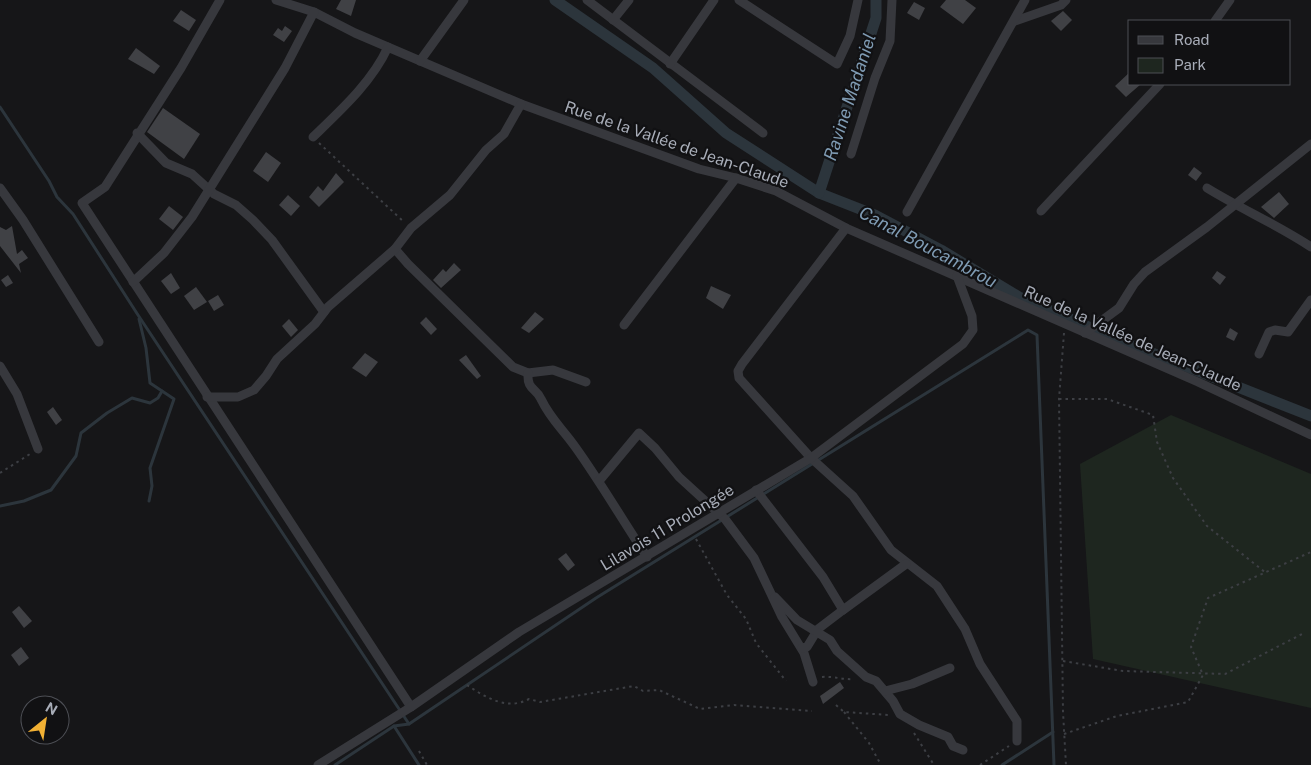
<svg xmlns="http://www.w3.org/2000/svg" width="1311" height="765" viewBox="0 0 1311 765" font-family="'Public Sans',sans-serif">
<rect width="100%" height="100%" fill="#161618"/>
<polygon fill="#1e261f" points="1171,415 1311,474 1311,708 1093,659 1080,464"/>
<g fill="none" stroke-linecap="round" stroke-linejoin="round">
<g stroke="#2c353c" stroke-width="3">
<polyline points="0,107 49,181 57,197 73,214 138,315 409,724"/>
<polyline points="139,319 146,348 150,383 174,399 150,468 152,486 149,501"/>
<polyline points="0,506 24,501 51,490 76,456 81,433 107,413 132,398 150,403 158,398 162,391"/>
<polyline points="394,726 419,765"/>
<polyline points="335,765 394,726 409,724 596,598 1028,330 1037,335 1054,765"/>
<polyline points="1002,765 1053,732"/>
</g>
<g stroke="#2c353c" stroke-width="11">
<polyline points="555,0 653,68 726,133 819,193 875,215 941,250 1019,297 1112,337 1311,416"/>
<polyline points="819,193 876,18 876,0"/>
</g>
</g>
<g fill="#404145">
<polygon points="341,0 356,0 351,16 336,9"/>
<polygon points="946,0 965,0 976,8 963,24 940,7"/>
<polygon points="914,2 925,8 919,20 907,13"/>
<polygon points="181,10 196,20 189,31 173,21"/>
<polygon points="1063,11 1072,20 1061,31 1051,21"/>
<polygon points="285,26 292,31 284,42 273,35 278,28 282,31"/>
<polygon points="136,48 160,66 154,74 128,59"/>
<polygon points="1130,72 1130,84 1141,84 1126,97 1115,86"/>
<polygon points="163,108 200,134 184,159 147,132"/>
<polygon points="266,152 281,163 268,182 253,171"/>
<polygon points="1194,167 1202,173 1196,181 1188,175"/>
<polygon points="336,173 344,182 319,207 309,197 318,186 323,191"/>
<polygon points="1279,192 1289,204 1274,218 1261,207"/>
<polygon points="288,195 300,206 291,216 279,205"/>
<polygon points="169,206 183,217 173,230 159,219"/>
<polygon points="12,226 17,254 22,250 28,258 19,264 21,273 0,246 0,227 6,230"/>
<polygon points="454,263 461,270 441,288 433,280 443,269 446,272"/>
<polygon points="1217,271 1226,277 1220,285 1212,278"/>
<polygon points="171,273 180,288 171,294 161,281"/>
<polygon points="8,275 13,283 6,287 1,280"/>
<polygon points="711,286 731,295 723,309 706,298"/>
<polygon points="196,287 207,302 194,310 184,296"/>
<polygon points="218,295 224,305 214,311 208,301"/>
<polygon points="535,312 544,319 529,333 521,328"/>
<polygon points="426,317 437,329 431,335 420,323"/>
<polygon points="289,319 298,330 291,337 282,326"/>
<polygon points="1230,328 1238,333 1234,341 1226,337"/>
<polygon points="365,353 378,362 366,377 352,368"/>
<polygon points="466,355 481,376 477,379 459,360"/>
<polygon points="53,407 62,420 56,425 47,412"/>
<polygon points="566,553 575,565 568,571 558,559"/>
<polygon points="19,606 32,621 24,628 12,612"/>
<polygon points="21,647 29,658 19,666 11,655"/>
<polygon points="840,682 844,688 823,704 820,696"/>
</g>
<g fill="none" stroke-linecap="round" stroke-linejoin="round">
<g stroke="#3d3f44" stroke-width="2" stroke-dasharray="2.5 4" stroke-linecap="butt">
<polyline points="319,143 404,222"/>
<polyline points="1064,333 1059,399 1063,712 1066,765"/>
<polyline points="1059,399 1107,399 1153,415 1157,442 1173,478 1207,526 1266,573"/>
<polyline points="0,473 30,454"/>
<polyline points="696,539 727,595 746,619 756,643 786,681"/>
<polyline points="1063,661 1123,671 1225,674 1304,633"/>
<path d="M 822,677 C 834,676 843,680 854,679"/>
<path d="M 467,685 C 485,697 507,711 529,699 L 540,702 L 634,686 L 643,691 L 659,690 L 700,709 L 734,705 L 812,711"/>
<polyline points="836,705 844,712 889,715"/>
<polyline points="844,712 869,743 881,765"/>
<polyline points="914,733 934,765"/>
<polyline points="1064,734 1117,716 1188,702 1203,675 1191,647 1208,598 1311,552"/>
<polyline points="419,751 427,765"/>
<polyline points="980,765 1009,746"/>
</g>
<g stroke="#37383d" stroke-width="9">
<polyline points="220,0 181,68 105,187 82,203 411,707"/>
<polyline points="276,0 314,12 355,33 521,104 699,169 736,178 776,191 846,228 1198,382 1311,435"/>
<polyline points="587,0 763,133"/>
<polyline points="739,0 837,64 850,36 858,0"/>
<polyline points="613,20 629,0"/>
<polyline points="1015,21 1061,5 1066,0"/>
<polyline points="1215,21 1230,0"/>
<polyline points="420,61 464,0"/>
<polyline points="670,64 714,0"/>
<polyline points="137,133 166,163 192,174 214,194 236,205 253,220 272,240 324,312"/>
<path d="M 313,137 C 341,110 372,82 388,47"/>
<polyline points="851,154 875,78 890,41 892,0"/>
<polyline points="0,188 23,220 99,342"/>
<path d="M 1207,188 C 1241,209 1278,225 1311,247"/>
<polyline points="1041,211 1160,84"/>
<polyline points="907,212 1025,0"/>
<polyline points="846,228 742,364 738,371 739,378 811,458 853,496 891,550 937,586 965,629 980,664 1017,721 1017,741"/>
<polyline points="395,249 408,264 513,367 528,373 553,370 586,382"/>
<polyline points="133,282 164,253 192,217 285,68 314,12"/>
<polyline points="624,325 736,178"/>
<polyline points="1085,333 1119,308 1134,284 1145,272 1207,227 1311,144"/>
<polyline points="1259,354 1269,332 1275,330 1288,332 1311,300"/>
<polyline points="0,366 17,394 38,449"/>
<path d="M 528,373 C 527,391 536,387 541,399 C 551,420 563,429 576,448 C 601,483 623,521 647,557"/>
<polyline points="207,397 238,397 254,390 266,376 277,359 315,324 328,307 395,249 411,228 450,195 486,150 504,134 521,104"/>
<polyline points="599,481 639,433 655,448 679,477 725,519 754,558 782,617 804,653 813,682"/>
<polyline points="756,490 823,577 843,610 818,629 807,647 802,648"/>
<polyline points="775,597 797,620 830,640 837,651 866,677 876,681 893,701 900,714 919,725 948,737 953,746 963,750"/>
<polyline points="843,610 906,564"/>
<polyline points="885,691 912,684 950,668"/>
<polyline points="318,765 411,707 519,632 811,458 963,344 973,330 972,316 957,276"/>
</g>
</g>
<g text-anchor="middle" stroke-width="4.5" stroke-linejoin="round" paint-order="stroke">
<g font-size="16" fill="#a8adb8" stroke="#111113">
<text transform="translate(677 144) rotate(19)" y="6">Rue de la Vallée de Jean-Claude</text>
<text transform="translate(1133 338) rotate(24)" y="6">Rue de la Vallée de Jean-Claude</text>
<text transform="translate(667 527) rotate(-31)" y="6">Lilavois 11 Prolongée</text>
</g>
<g font-size="18" font-style="italic" fill="#7f9bb3" stroke="#111113">
<text transform="translate(850 97) rotate(-72)" y="6">Ravine Madaniel</text>
<text transform="translate(928 247) rotate(28)" y="6">Canal Boucambrou</text>
</g>
</g>
<rect x="1128" y="20" width="162" height="65" fill="#111113" stroke="#4d4f55"/>
<rect x="1138" y="36" width="25" height="8" fill="#37383d" stroke="#4d4f55"/>
<text x="1174" y="45" font-size="15" fill="#a8adb8">Road</text>
<rect x="1138" y="58" width="25" height="15" fill="#1e261f" stroke="#4d4f55"/>
<text x="1174" y="70" font-size="15" fill="#a8adb8">Park</text>
<g transform="translate(45 720) rotate(30)"><circle r="24" fill="#111113" stroke="#4d4f55"/>
<path d="M0-4L9 19L0 12L-9 19Z" fill="#f2b134"/>
<text y="-8" font-size="14" font-weight="bold" text-anchor="middle" fill="#a8adb8">N</text>
</g>
</svg>
